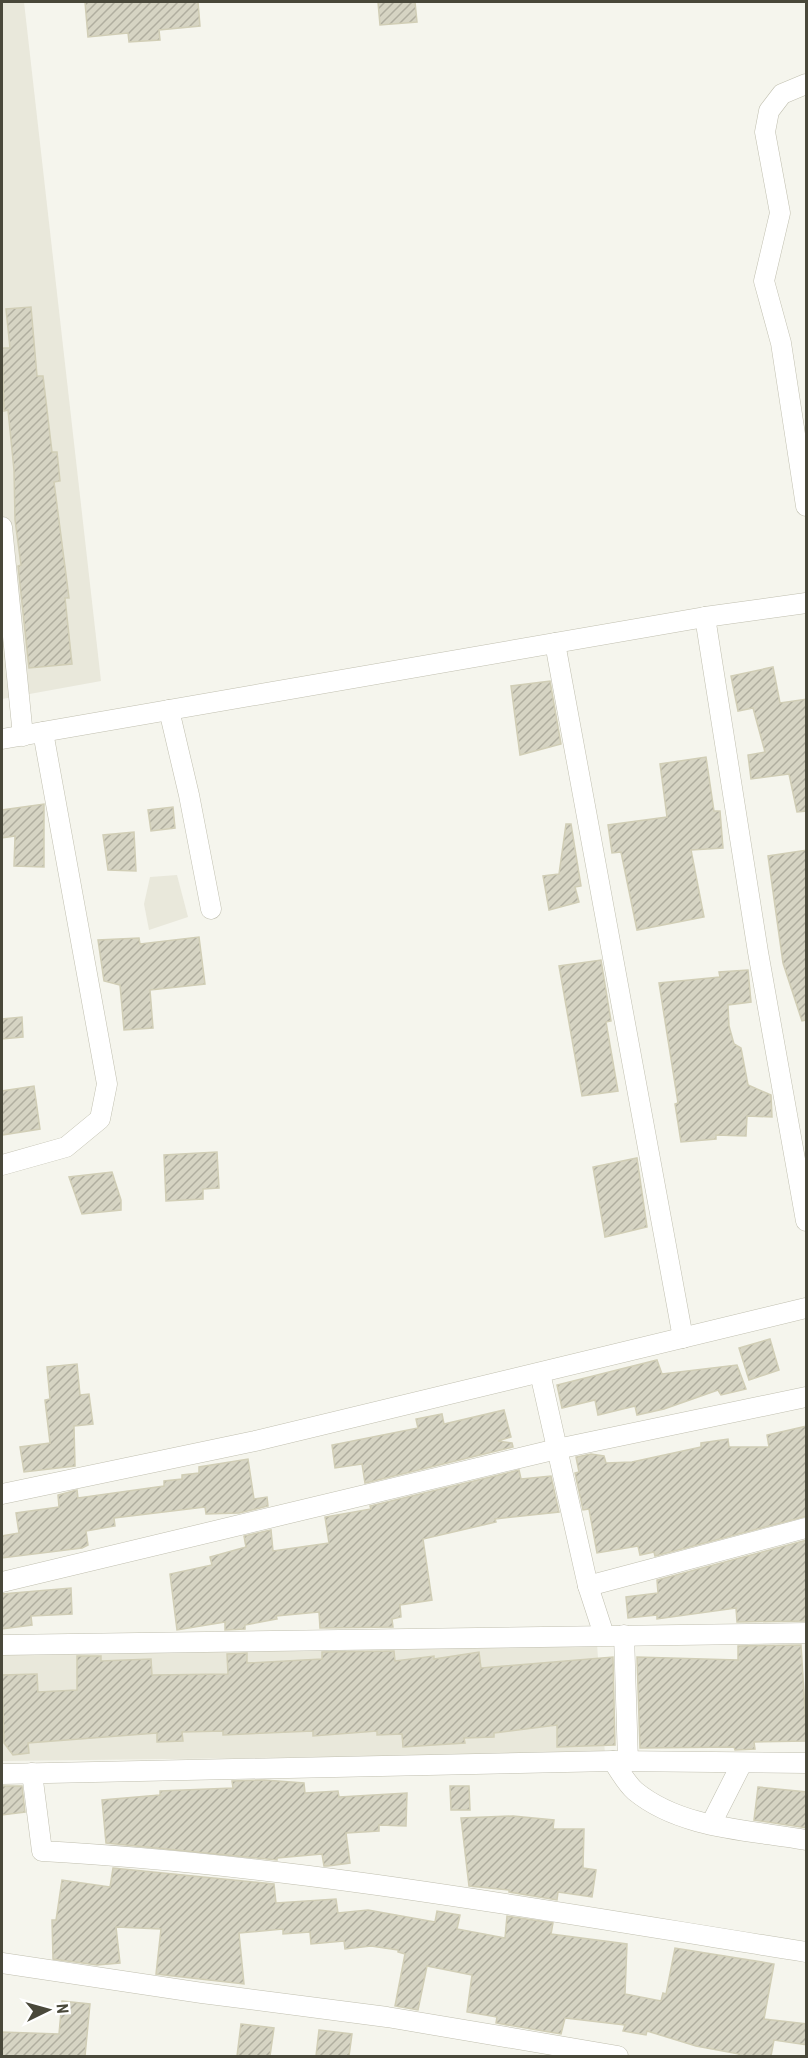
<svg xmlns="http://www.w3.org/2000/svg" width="808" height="2058" viewBox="0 0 808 2058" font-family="'Roboto Condensed',sans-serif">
<defs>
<pattern id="building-hatch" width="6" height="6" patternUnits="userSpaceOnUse" patternTransform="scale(1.5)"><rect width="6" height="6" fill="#d6d4c3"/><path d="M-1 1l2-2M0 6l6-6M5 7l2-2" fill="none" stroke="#b0ae9f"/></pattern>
</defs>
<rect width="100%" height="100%" fill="#f5f5ed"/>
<g fill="#e9e8db">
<polygon points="2,2 24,2 101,681 2,699"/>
<polygon points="177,875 188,917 149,930 144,904 150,877"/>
<polygon points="597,1644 605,1754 2,1761 2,1653"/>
</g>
<g fill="url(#building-hatch)" stroke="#d1ceb6" stroke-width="1.5">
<polygon points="85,2 198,2 200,26 159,30 160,40 129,42 128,33 88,37"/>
<polygon points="378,2 415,2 417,22 380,25"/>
<polygon points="31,307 37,376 43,376 52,452 57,452 60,481 54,482 69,598 65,598 72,664 29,668 18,566 21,565 15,520 14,470 8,410 4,411 2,348 10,348 6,309"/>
<polygon points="773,667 780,703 807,699 807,811 797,812 789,774 751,779 748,755 765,752 753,708 738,711 731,676"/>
<polygon points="550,681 561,744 520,755 511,686"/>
<polygon points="706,757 714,811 720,811 723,848 691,850 704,917 637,930 621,852 612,853 608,825 667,817 660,764"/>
<polygon points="44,804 44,867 14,866 15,836 2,838 2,810"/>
<polygon points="173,807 175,828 151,831 148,810"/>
<polygon points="566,824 571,824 581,886 575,887 579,902 549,910 543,876 559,874"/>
<polygon points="134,832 136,871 108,870 103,835"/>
<polygon points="807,850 807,1020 802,1021 783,963 768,856"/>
<polygon points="199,937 205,984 150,990 153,1028 124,1030 120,985 104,981 98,940 139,938 140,944"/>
<polygon points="601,960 611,1021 606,1022 618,1091 582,1096 559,966"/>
<polygon points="748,970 751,1002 728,1005 729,1026 734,1044 741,1048 748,1085 771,1095 772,1117 747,1116 746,1136 716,1135 716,1139 681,1142 675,1104 678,1103 659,983 720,977 719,972"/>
<polygon points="22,1017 23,1037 2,1039 2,1019"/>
<polygon points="34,1086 40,1129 2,1135 2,1091"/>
<polygon points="217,1152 219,1188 203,1189 203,1199 166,1201 164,1155"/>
<polygon points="637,1158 647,1227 605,1237 593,1167"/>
<polygon points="112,1172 121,1200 121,1210 82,1214 69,1177"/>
<polygon points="770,1339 779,1370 749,1380 739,1348"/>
<polygon points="657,1360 662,1374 737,1365 746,1389 721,1395 718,1390 664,1409 637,1415 635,1406 598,1415 595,1400 562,1408 557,1385"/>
<polygon points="77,1364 80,1395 89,1394 93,1424 74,1426 75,1466 24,1472 20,1447 50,1443 45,1400 50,1399 47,1367"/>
<polygon points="504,1410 511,1437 498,1441 512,1443 513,1447 365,1483 362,1464 335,1468 332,1445 418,1428 416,1419 442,1414 444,1424"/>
<polygon points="807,1426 807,1516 655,1556 654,1552 640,1555 638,1546 597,1553 589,1509 583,1510 575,1473 579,1472 576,1457 591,1454 604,1456 606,1463 632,1462 701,1447 701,1443 728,1439 729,1447 769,1447 767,1435"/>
<polygon points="248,1459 254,1499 267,1497 268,1506 239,1513 206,1514 205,1507 114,1518 115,1526 86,1531 88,1545 82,1548 2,1558 2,1536 19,1533 16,1513 59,1507 58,1495 77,1490 78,1498 164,1486 164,1481 182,1479 182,1475 199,1473 199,1467"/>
<polygon points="519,1470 521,1479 551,1476 559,1512 495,1519 496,1522 423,1539 432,1600 400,1605 401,1617 392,1619 393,1627 320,1628 319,1612 276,1616 277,1619 245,1625 245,1629 225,1630 225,1622 177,1630 170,1574 212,1565 210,1557 246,1547 244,1536 271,1530 273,1551 329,1543 325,1517 371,1509 370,1506"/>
<polygon points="807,1540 807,1621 737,1622 736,1608 657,1619 657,1615 628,1618 626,1597 658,1593 657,1580"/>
<polygon points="71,1588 72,1614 31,1616 32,1625 2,1629 2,1594"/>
<polygon points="801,1645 807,1741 754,1742 755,1749 735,1750 734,1747 640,1748 637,1657 738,1660 738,1646"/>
<polygon points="394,1651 395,1661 434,1656 434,1659 479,1652 481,1668 613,1657 615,1745 557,1747 557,1725 494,1733 494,1737 464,1738 465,1743 403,1747 402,1734 377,1735 377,1731 313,1736 313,1731 223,1735 223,1731 182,1732 183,1741 157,1742 157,1733 28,1743 29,1753 13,1755 4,1743 2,1675 37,1674 38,1692 77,1690 77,1656 101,1656 101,1661 151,1659 152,1675 228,1674 227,1654 247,1653 247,1663 322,1659 322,1652"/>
<polygon points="264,1780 304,1783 305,1793 338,1791 339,1797 407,1793 406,1826 379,1825 379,1831 346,1833 350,1863 328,1866 324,1866 322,1854 277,1858 277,1860 106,1843 102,1800 160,1795 160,1791 233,1788 232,1781"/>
<polygon points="2,1786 22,1786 25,1812 2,1815"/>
<polygon points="450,1786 469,1786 470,1810 451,1810"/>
<polygon points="758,1787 807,1792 807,1828 754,1820"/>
<polygon points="513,1816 554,1820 553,1829 584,1829 583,1868 596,1870 592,1897 558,1892 557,1900 509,1892 509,1890 469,1886 461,1818"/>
<polygon points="113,1868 274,1884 276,1903 336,1899 338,1913 368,1910 435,1922 437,1911 460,1915 457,1929 505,1938 507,1916 553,1923 551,1934 627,1944 625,1994 661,2001 663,1993 666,1994 675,1948 774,1964 764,2019 807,2024 807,2045 774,2040 771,2056 739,2056 739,2054 696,2046 647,2031 646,2035 623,2031 625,2025 565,2018 561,2034 496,2023 497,2017 467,2012 472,1975 427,1966 418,2010 395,2006 405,1954 398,1952 398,1950 371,1946 345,1949 344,1941 311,1944 310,1932 283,1934 283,1929 239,1933 244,1984 156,1974 161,1929 116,1927 120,1963 97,1965 53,1959 52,1920 56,1920 62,1880 110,1887"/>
<polygon points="62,2001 90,2004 85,2056 2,2056 2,2032 59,2034"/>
<polygon points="241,2024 274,2028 270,2056 237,2056"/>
<polygon points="319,2030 352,2034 349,2056 316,2056"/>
</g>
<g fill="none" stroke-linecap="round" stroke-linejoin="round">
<defs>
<g id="street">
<polyline points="806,84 782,94 769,111 765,132 780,213 764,281 781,343 806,506"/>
<polyline points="2,527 23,736"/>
<polyline points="705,617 758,952 806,1221"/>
<polyline points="555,643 683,1338"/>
<polyline points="169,710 189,795 211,909"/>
<polyline points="2,739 705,617 806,603"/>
<polyline points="2,1165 66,1147 100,1119 107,1084 43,732"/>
<polyline points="540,1373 588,1586 604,1635"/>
<polyline points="2,1494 255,1441 806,1308"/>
<polyline points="2,1582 557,1449 806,1397"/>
<polyline points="588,1586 806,1528"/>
<polyline points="624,1635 628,1761"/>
<polyline points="2,1645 806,1633"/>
<path d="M 613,1761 C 619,1770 626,1783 635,1791 C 681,1829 750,1830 806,1840"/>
<path d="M 32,1773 L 42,1851 C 298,1865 553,1912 806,1952"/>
<polyline points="2,1774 613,1761 806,1763"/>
<polyline points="711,1824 742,1763"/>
<polyline points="2,1963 202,1993 387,2017 618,2056"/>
</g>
</defs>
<use href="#street" stroke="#c0bfaf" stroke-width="21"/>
<use href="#street" stroke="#fff" stroke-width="20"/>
</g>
<rect width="808" height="2058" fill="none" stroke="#49483a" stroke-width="6"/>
<g transform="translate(48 2010) rotate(85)" stroke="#ffffff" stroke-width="4.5" paint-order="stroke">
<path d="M0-4.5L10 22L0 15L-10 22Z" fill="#49483a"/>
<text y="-9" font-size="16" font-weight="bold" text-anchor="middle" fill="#49483a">N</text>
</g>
</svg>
